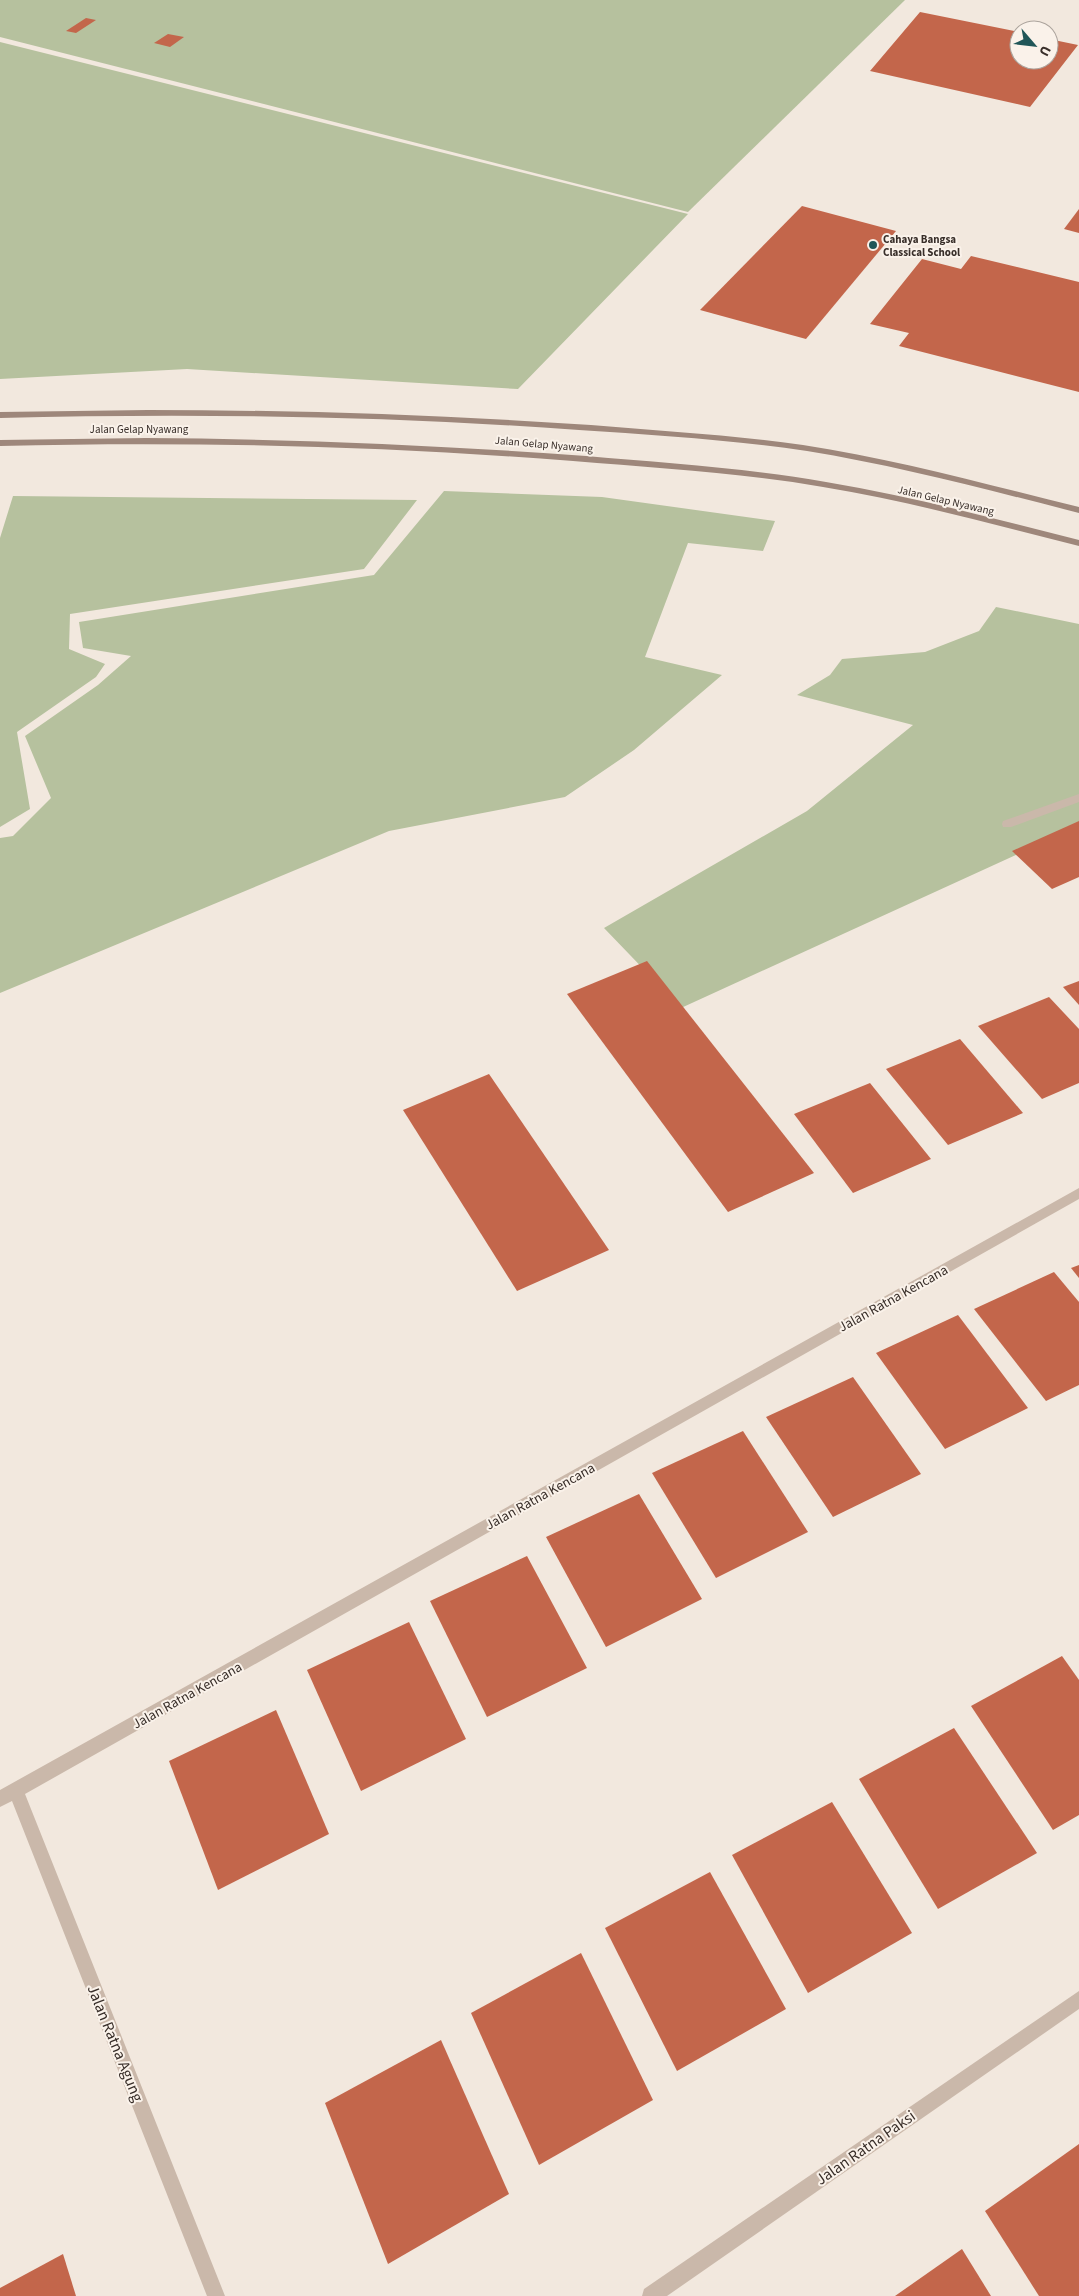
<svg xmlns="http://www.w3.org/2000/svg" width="1079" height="2296" viewBox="0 0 1079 2296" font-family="'Source Sans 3',sans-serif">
<rect width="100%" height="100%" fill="#f2e8de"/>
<g fill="#b6c19e">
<polygon points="0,0 905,0 688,212 0,37"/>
<polygon points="0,42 688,214 518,389 187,369 0,379"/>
<polygon points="444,491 602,497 775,521 763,551 688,543 645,657 722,675 634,750 565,797 389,831 0,993 0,838 13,836 51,798 25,736 98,685 131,656 83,648 79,622 374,575"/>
<polygon points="13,496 417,500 364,569 70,614 69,649 105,664 96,677 17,732 30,809 0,827 0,538"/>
<polygon points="996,607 1079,624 1079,826 681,1008 604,928 807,811 913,725 797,695 830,675 842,659 925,652 979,631"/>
</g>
<g fill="#c3664b">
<polygon points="920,12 1019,32 1019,60 1049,60 1049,39 1078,45 1030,107 870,71"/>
<polygon points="86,18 96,20 76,33 66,31"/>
<polygon points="168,34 184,37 170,47 154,43"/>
<polygon points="802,206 896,231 806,339 700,310"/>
<polygon points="1079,209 1079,233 1064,229"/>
<polygon points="971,256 1079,282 1079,392 899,346 909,333 870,324 922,259 961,269"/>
<polygon points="1079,821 1079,877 1052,889 1012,851"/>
<polygon points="647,961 814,1173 728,1212 567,994"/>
<polygon points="1079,981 1079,1005 1063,987"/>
<polygon points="1049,997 1079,1029 1079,1083 1042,1099 978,1026"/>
<polygon points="960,1039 1023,1113 948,1145 886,1069"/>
<polygon points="489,1074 609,1250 517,1291 403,1110"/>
<polygon points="870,1083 931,1159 853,1193 794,1114"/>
<polygon points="1079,1265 1079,1278 1071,1268"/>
<polygon points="1054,1272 1079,1302 1079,1385 1046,1401 974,1309"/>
<polygon points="958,1315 1028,1408 945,1449 876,1353"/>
<polygon points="853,1377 921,1474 833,1517 766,1417"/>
<polygon points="743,1431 808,1532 716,1578 652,1473"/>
<polygon points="639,1494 702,1599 606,1647 546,1537"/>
<polygon points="527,1556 587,1668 487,1717 430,1601"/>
<polygon points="409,1622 466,1739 361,1791 307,1670"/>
<polygon points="1062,1656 1079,1680 1079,1815 1053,1830 971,1706"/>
<polygon points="276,1710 329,1834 218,1890 169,1761"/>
<polygon points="954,1728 1037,1853 938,1909 859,1779"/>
<polygon points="832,1802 912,1933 808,1993 732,1855"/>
<polygon points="710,1872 786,2009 677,2071 605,1928"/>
<polygon points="581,1953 653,2100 539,2165 471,2013"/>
<polygon points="441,2040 509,2194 388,2264 325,2103"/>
<polygon points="1079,2144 1079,2296 1039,2296 985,2211"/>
<polygon points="962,2249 991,2296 895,2296"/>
<polygon points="63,2254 76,2296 0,2296 0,2288"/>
</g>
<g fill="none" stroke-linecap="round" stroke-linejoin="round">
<polygon fill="#cab8aa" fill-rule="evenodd" points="1079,794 1079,802 1011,827 1003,827 1002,824 1003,821"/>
<g fill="#cab8aa" fill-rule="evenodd">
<polygon points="1079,1188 1079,1199 25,1794 225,2296 207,2296 12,1801 0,1807 0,1790"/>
<polygon points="1079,1991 1079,2009 667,2296 642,2296 644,2289"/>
</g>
<g fill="#9e877b" fill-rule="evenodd">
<path d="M 148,410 C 296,410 443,415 591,425 C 662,431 732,435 803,445 C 896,459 988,485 1079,507 L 1079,513 C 989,490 899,466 807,451 C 732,440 655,435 579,430 C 386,416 193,413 0,418 L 0,412 Z"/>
<path d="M 146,438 C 293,439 439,445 586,456 C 666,463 746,468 826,482 C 911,496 995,519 1079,540 L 1079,546 C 994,525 910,501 823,487 C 741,473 657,468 573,461 C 382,446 192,441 0,446 L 0,440 Z"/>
</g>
</g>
<circle fill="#205658" stroke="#faf2ea" stroke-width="2" cx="873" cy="245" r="5"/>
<g text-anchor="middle" stroke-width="4" stroke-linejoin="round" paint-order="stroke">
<g font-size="11" font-weight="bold" fill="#382e29" stroke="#faf2ea" text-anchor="start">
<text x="883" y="243">Cahaya Bangsa<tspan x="883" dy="13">Classical School</tspan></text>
</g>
<g font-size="11" fill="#382e29" stroke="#faf2ea">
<text x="139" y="433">Jalan Gelap Nyawang</text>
<text transform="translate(544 444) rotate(5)" y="4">Jalan Gelap Nyawang</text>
<text transform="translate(946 500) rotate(13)" y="4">Jalan Gelap Nyawang</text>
</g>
<g font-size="14" fill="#382e29" stroke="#faf2ea">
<text transform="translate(893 1298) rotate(-29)" y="5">Jalan Ratna Kencana</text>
<text transform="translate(540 1496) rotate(-29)" y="5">Jalan Ratna Kencana</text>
<text transform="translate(187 1695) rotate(-29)" y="5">Jalan Ratna Kencana</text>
</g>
<g font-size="16" fill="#382e29" stroke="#faf2ea">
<text transform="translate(116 2043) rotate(68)" y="6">Jalan Ratna Agung</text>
<text transform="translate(865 2147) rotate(-35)" y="6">Jalan Ratna Paksi</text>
</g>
</g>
<g transform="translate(1034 45) rotate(118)"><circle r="24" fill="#faf2ea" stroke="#aca49d"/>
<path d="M0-4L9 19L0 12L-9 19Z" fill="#205658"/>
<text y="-8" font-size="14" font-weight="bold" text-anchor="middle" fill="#382e29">U</text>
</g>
</svg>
